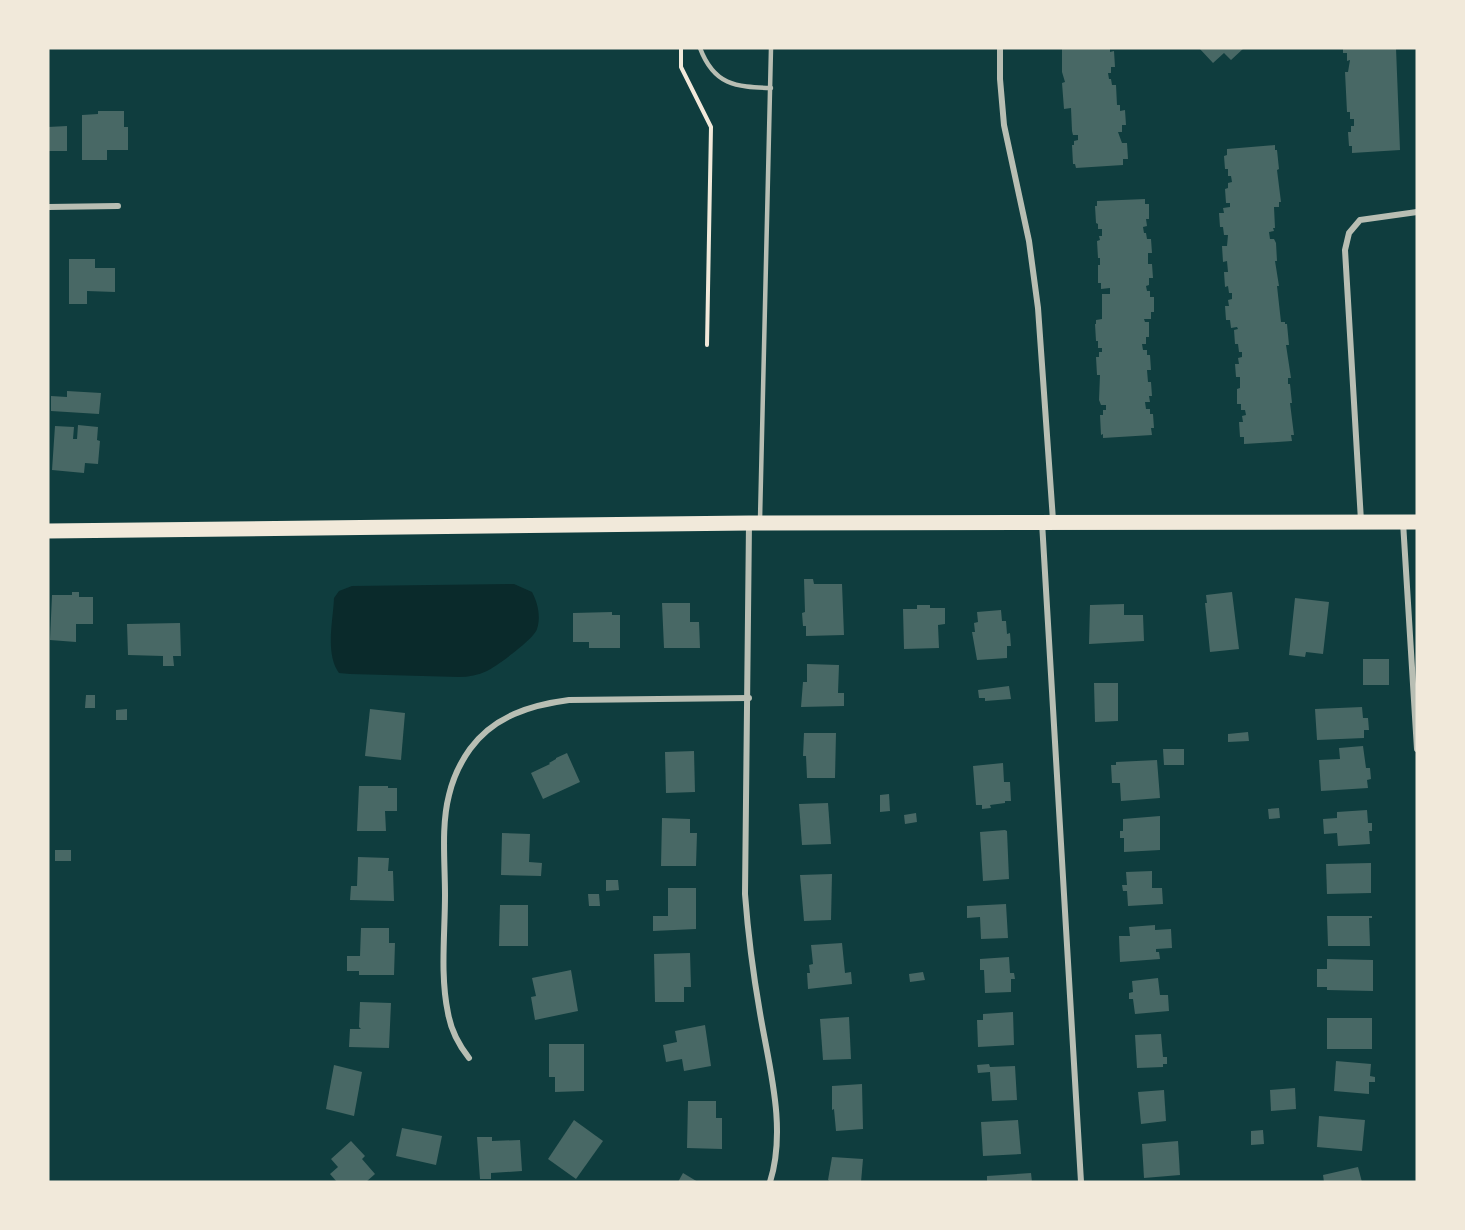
<svg xmlns="http://www.w3.org/2000/svg" width="1465" height="1230" viewBox="0 0 1465 1230" font-family="Cabin,sans-serif">
<rect width="100%" height="100%" fill="#0f3d3e"/>
<path fill="#0a2a2b" d="M 514,584 L 532,592 C 538,603 541,617 537,629 C 534,639 497,666 487,671 C 478,675 469,677 459,677 L 350,674 L 339,673 C 325,653 333,622 334,598 L 339,591 L 352,586 Z"/>
<g fill="#486865">
<polygon points="1062,48 1110,48 1110,52 1114,51 1115,67 1111,67 1111,73 1108,73 1109,79 1111,79 1112,85 1116,85 1117,105 1120,105 1120,111 1125,110 1126,125 1122,125 1122,132 1118,132 1122,143 1127,143 1128,159 1123,159 1123,165 1076,168 1075,164 1073,164 1072,145 1074,145 1074,141 1078,140 1078,135 1073,135 1072,131 1071,108 1064,109 1062,83 1065,82 1062,72"/>
<polygon points="1199,48 1244,48 1231,60 1224,53 1213,63"/>
<polygon points="1343,48 1396,48 1400,150 1352,153 1352,146 1349,146 1348,132 1351,132 1351,126 1354,126 1354,119 1350,119 1350,112 1347,112 1345,72 1348,72 1350,60 1347,61 1347,53 1343,53"/>
<polygon points="98,111 124,111 124,127 128,127 128,150 107,150 107,160 82,160 82,115 98,114"/>
<polygon points="67,126 67,151 48,151 48,127"/>
<polygon points="1275,145 1275,150 1277,150 1279,169 1277,170 1281,202 1279,202 1279,207 1274,207 1275,228 1273,228 1274,231 1269,232 1270,239 1274,239 1276,243 1277,261 1275,261 1279,286 1277,286 1281,322 1285,322 1285,324 1287,324 1289,345 1286,345 1291,378 1288,378 1288,384 1290,384 1292,403 1290,403 1294,435 1291,435 1292,441 1244,444 1244,437 1240,437 1239,422 1243,422 1242,416 1246,415 1245,410 1241,410 1241,404 1237,404 1237,389 1240,388 1240,377 1236,377 1235,364 1239,364 1238,358 1242,357 1242,352 1239,352 1238,344 1235,344 1234,330 1238,329 1237,327 1231,328 1230,320 1226,320 1225,306 1229,306 1228,300 1232,299 1232,293 1229,293 1228,286 1225,287 1224,272 1228,272 1227,261 1223,262 1222,246 1227,246 1228,235 1224,235 1223,227 1220,227 1219,213 1224,213 1223,208 1230,207 1230,203 1226,203 1225,189 1228,188 1228,183 1232,182 1231,176 1228,176 1228,169 1225,169 1224,156 1227,155 1227,149"/>
<polygon points="1145,199 1145,204 1149,204 1149,219 1146,219 1147,226 1143,227 1144,233 1146,233 1147,239 1151,239 1152,253 1148,253 1148,264 1152,264 1153,278 1149,278 1149,285 1146,286 1147,291 1150,291 1150,297 1154,297 1154,312 1151,312 1151,319 1144,319 1145,322 1149,322 1149,337 1146,337 1146,344 1142,344 1143,350 1147,350 1147,355 1150,355 1151,370 1147,370 1148,382 1151,382 1152,396 1149,396 1150,402 1145,402 1146,409 1150,409 1150,414 1153,414 1154,428 1151,428 1152,435 1103,438 1103,434 1101,435 1100,415 1103,415 1103,410 1106,410 1106,405 1101,405 1099,400 1100,375 1097,375 1096,357 1099,357 1099,352 1102,352 1102,348 1098,348 1098,341 1096,341 1095,324 1096,324 1096,320 1102,319 1102,294 1110,294 1110,288 1101,289 1101,283 1098,283 1098,265 1100,265 1100,258 1098,258 1097,241 1100,240 1099,236 1102,236 1102,229 1098,229 1098,224 1096,223 1095,206 1097,206 1097,201"/>
<polygon points="69,259 95,259 95,268 115,268 115,292 87,291 87,304 69,304"/>
<polygon points="67,391 101,393 99,414 51,411 51,396 67,397"/>
<polygon points="78,425 98,427 97,440 100,441 98,464 85,463 84,473 52,470 55,426 74,427 73,439 77,439"/>
<polygon points="804,579 813,579 814,584 842,584 844,635 806,636 806,626 803,626 802,613 805,612"/>
<polygon points="72,592 79,592 79,597 93,597 93,624 76,624 76,642 50,640 52,595 72,595"/>
<polygon points="1232,592 1239,649 1210,652 1205,603 1207,603 1206,595"/>
<polygon points="1295,598 1329,602 1323,654 1306,652 1305,657 1289,655"/>
<polygon points="662,603 690,603 690,622 699,622 700,648 664,648"/>
<polygon points="1124,604 1124,615 1143,615 1144,641 1089,644 1090,605"/>
<polygon points="917,605 930,605 930,608 945,608 945,624 938,625 939,648 904,649 903,609 917,609"/>
<polygon points="1001,610 1002,621 1006,621 1007,634 1010,633 1011,646 1007,646 1007,658 977,660 972,632 975,632 974,623 978,622 977,612"/>
<polygon points="612,612 612,615 620,615 620,648 589,648 589,642 573,642 573,613"/>
<polygon points="180,623 181,656 173,656 174,666 163,666 163,656 128,655 127,624"/>
<rect x="1363" y="659" width="26" height="26"/>
<polygon points="807,664 839,665 838,693 844,693 844,706 801,707 803,682 807,682"/>
<polygon points="1094,683 1118,683 1118,721 1095,722"/>
<polygon points="1009,686 1011,699 985,701 985,698 979,698 978,690"/>
<polygon points="86,695 95,695 95,708 85,708"/>
<polygon points="1362,707 1363,718 1368,718 1369,730 1364,730 1364,738 1317,740 1315,709"/>
<polygon points="127,709 127,720 116,720 116,710"/>
<polygon points="370,709 405,713 401,760 365,756"/>
<polygon points="1248,732 1249,741 1228,742 1228,734"/>
<polygon points="804,733 836,733 835,778 807,778 806,756 803,756"/>
<polygon points="1363,746 1366,768 1370,768 1371,779 1367,780 1368,788 1321,791 1319,760 1340,759 1339,748"/>
<polygon points="1163,749 1184,749 1184,765 1164,765"/>
<polygon points="694,751 695,792 666,793 665,752"/>
<polygon points="567,753 580,782 543,799 531,773 550,764 549,763 556,759 556,758"/>
<polygon points="1157,760 1160,798 1121,801 1120,783 1112,783 1111,765 1116,765 1116,762"/>
<polygon points="1003,763 1004,782 1010,782 1011,801 1005,801 1005,803 990,805 991,808 982,809 982,805 976,805 973,766"/>
<polygon points="359,786 388,786 388,788 397,788 397,811 385,811 386,831 357,831"/>
<polygon points="889,794 890,811 880,812 880,795"/>
<polygon points="828,803 831,844 802,845 799,804"/>
<polygon points="1279,808 1280,818 1269,819 1268,809"/>
<polygon points="1367,810 1368,823 1372,823 1372,831 1369,831 1370,844 1338,846 1337,833 1324,834 1323,819 1337,818 1337,812"/>
<polygon points="916,813 917,822 905,824 904,815"/>
<polygon points="1160,816 1160,850 1124,852 1124,838 1120,838 1120,831 1123,831 1123,819"/>
<polygon points="662,818 690,819 690,833 697,833 696,866 661,866"/>
<polygon points="1005,830 1007,831 1009,879 983,881 980,832"/>
<polygon points="502,833 530,834 529,862 542,863 541,876 501,875"/>
<rect x="55" y="850" width="16" height="11"/>
<polygon points="358,857 389,858 388,871 393,871 394,901 350,900 351,886 357,886"/>
<polygon points="1371,863 1371,893 1327,894 1326,864"/>
<polygon points="1152,871 1152,888 1162,888 1163,904 1128,906 1127,891 1123,891 1122,885 1127,885 1126,872"/>
<polygon points="832,874 831,920 804,921 800,875"/>
<polygon points="606,880 618,880 619,890 606,891"/>
<polygon points="668,888 696,888 696,929 653,931 653,916 668,916"/>
<polygon points="588,894 599,894 600,906 589,906"/>
<polygon points="1006,904 1008,938 981,939 980,917 967,918 967,906"/>
<polygon points="500,905 528,905 528,946 499,946"/>
<polygon points="1327,916 1372,916 1372,918 1369,918 1370,946 1328,946"/>
<polygon points="1155,925 1155,930 1171,929 1172,948 1156,949 1156,952 1159,952 1160,959 1120,962 1119,936 1130,936 1129,927"/>
<polygon points="361,928 389,928 389,943 395,943 394,975 359,975 359,971 347,971 347,956 360,956"/>
<polygon points="842,943 845,973 851,972 852,984 808,989 807,973 810,973 809,965 813,964 811,945"/>
<polygon points="690,953 691,987 684,987 684,1002 655,1002 654,954"/>
<polygon points="1009,957 1010,973 1014,973 1015,979 1011,979 1011,992 985,993 984,970 980,970 980,959"/>
<polygon points="1327,959 1373,960 1373,991 1327,990 1327,987 1317,987 1317,969 1327,969"/>
<polygon points="571,970 578,1011 535,1020 531,997 536,996 532,978"/>
<polygon points="923,972 925,980 910,982 909,974"/>
<polygon points="1158,978 1160,995 1168,995 1169,1011 1135,1014 1133,999 1129,999 1129,993 1133,992 1132,981"/>
<polygon points="360,1002 391,1003 389,1048 349,1047 350,1029 361,1029 359,1027"/>
<polygon points="1013,1012 1014,1045 978,1047 977,1020 983,1020 983,1014"/>
<polygon points="849,1017 851,1059 823,1060 820,1019"/>
<rect x="1327" y="1018" width="45" height="31"/>
<polygon points="705,1025 711,1066 684,1071 682,1059 666,1062 663,1045 677,1042 675,1031"/>
<polygon points="1161,1034 1163,1057 1167,1057 1167,1064 1163,1064 1163,1067 1137,1068 1135,1035"/>
<polygon points="549,1044 584,1044 584,1091 555,1092 555,1077 549,1077"/>
<polygon points="1336,1061 1371,1064 1370,1076 1375,1077 1375,1082 1369,1082 1369,1094 1334,1091"/>
<polygon points="989,1064 990,1067 1015,1066 1017,1100 992,1101 990,1072 978,1073 977,1065"/>
<polygon points="334,1065 362,1072 354,1116 326,1109"/>
<polygon points="862,1084 863,1129 836,1131 834,1109 832,1110 832,1086"/>
<polygon points="1295,1088 1296,1109 1271,1111 1270,1090"/>
<polygon points="1164,1090 1166,1121 1141,1124 1138,1092"/>
<polygon points="688,1101 716,1101 716,1118 722,1118 722,1149 687,1148"/>
<polygon points="1319,1116 1365,1120 1362,1151 1317,1147"/>
<polygon points="574,1120 603,1141 576,1179 548,1159"/>
<polygon points="1018,1120 1021,1154 983,1156 981,1122"/>
<polygon points="402,1128 442,1136 436,1165 396,1156"/>
<polygon points="1263,1130 1264,1144 1251,1145 1251,1131"/>
<polygon points="477,1137 492,1137 492,1141 520,1140 522,1171 491,1173 491,1179 480,1179"/>
<polygon points="351,1141 365,1156 362,1159 375,1174 366,1182 337,1182 330,1174 338,1167 331,1159"/>
<polygon points="1178,1141 1180,1175 1144,1178 1142,1144"/>
<polygon points="832,1157 863,1159 861,1182 831,1182 828,1180"/>
<polygon points="1358,1167 1362,1182 1324,1182 1323,1175"/>
<polygon points="683,1173 698,1182 678,1182"/>
<polygon points="1031,1173 1032,1182 987,1182 987,1176"/>
</g>
<g fill="none" stroke-linecap="round" stroke-linejoin="round">
<polyline stroke="#f1e9da" stroke-width="4" points="681,48 681,67 711,127 707,345"/>
<g stroke="#b8beb3" stroke-width="4.5">
<path d="M 700,48 C 714,85 735,87 771,88"/>
<polyline points="760,520 771,48"/>
</g>
<g stroke="#b8beb3" stroke-width="6">
<polyline points="1000,48 1000,79 1004,125 1029,241 1038,308 1053,520"/>
<polyline points="48,207 118,206"/>
<polyline points="1361,521 1345,250 1349,233 1360,220 1417,212"/>
<polyline points="1042,522 1081,1182"/>
<polyline points="1403,522 1417,749"/>
<path d="M 749,523 L 745,894 C 748,934 753,973 760,1013 C 769,1067 787,1128 770,1182"/>
<path d="M 469,1058 C 458,1044 451,1031 448,1013 C 440,975 445,934 445,895 C 445,862 441,826 449,795 C 453,778 460,763 470,749 C 494,716 531,705 569,700 L 749,698"/>
</g>
<polyline stroke="#f1e9da" stroke-width="15" points="48,531 749,523 1417,522"/>
</g>
<rect width="1465" height="1230" fill="none" stroke="#f1e9da" stroke-width="99"/>
</svg>
